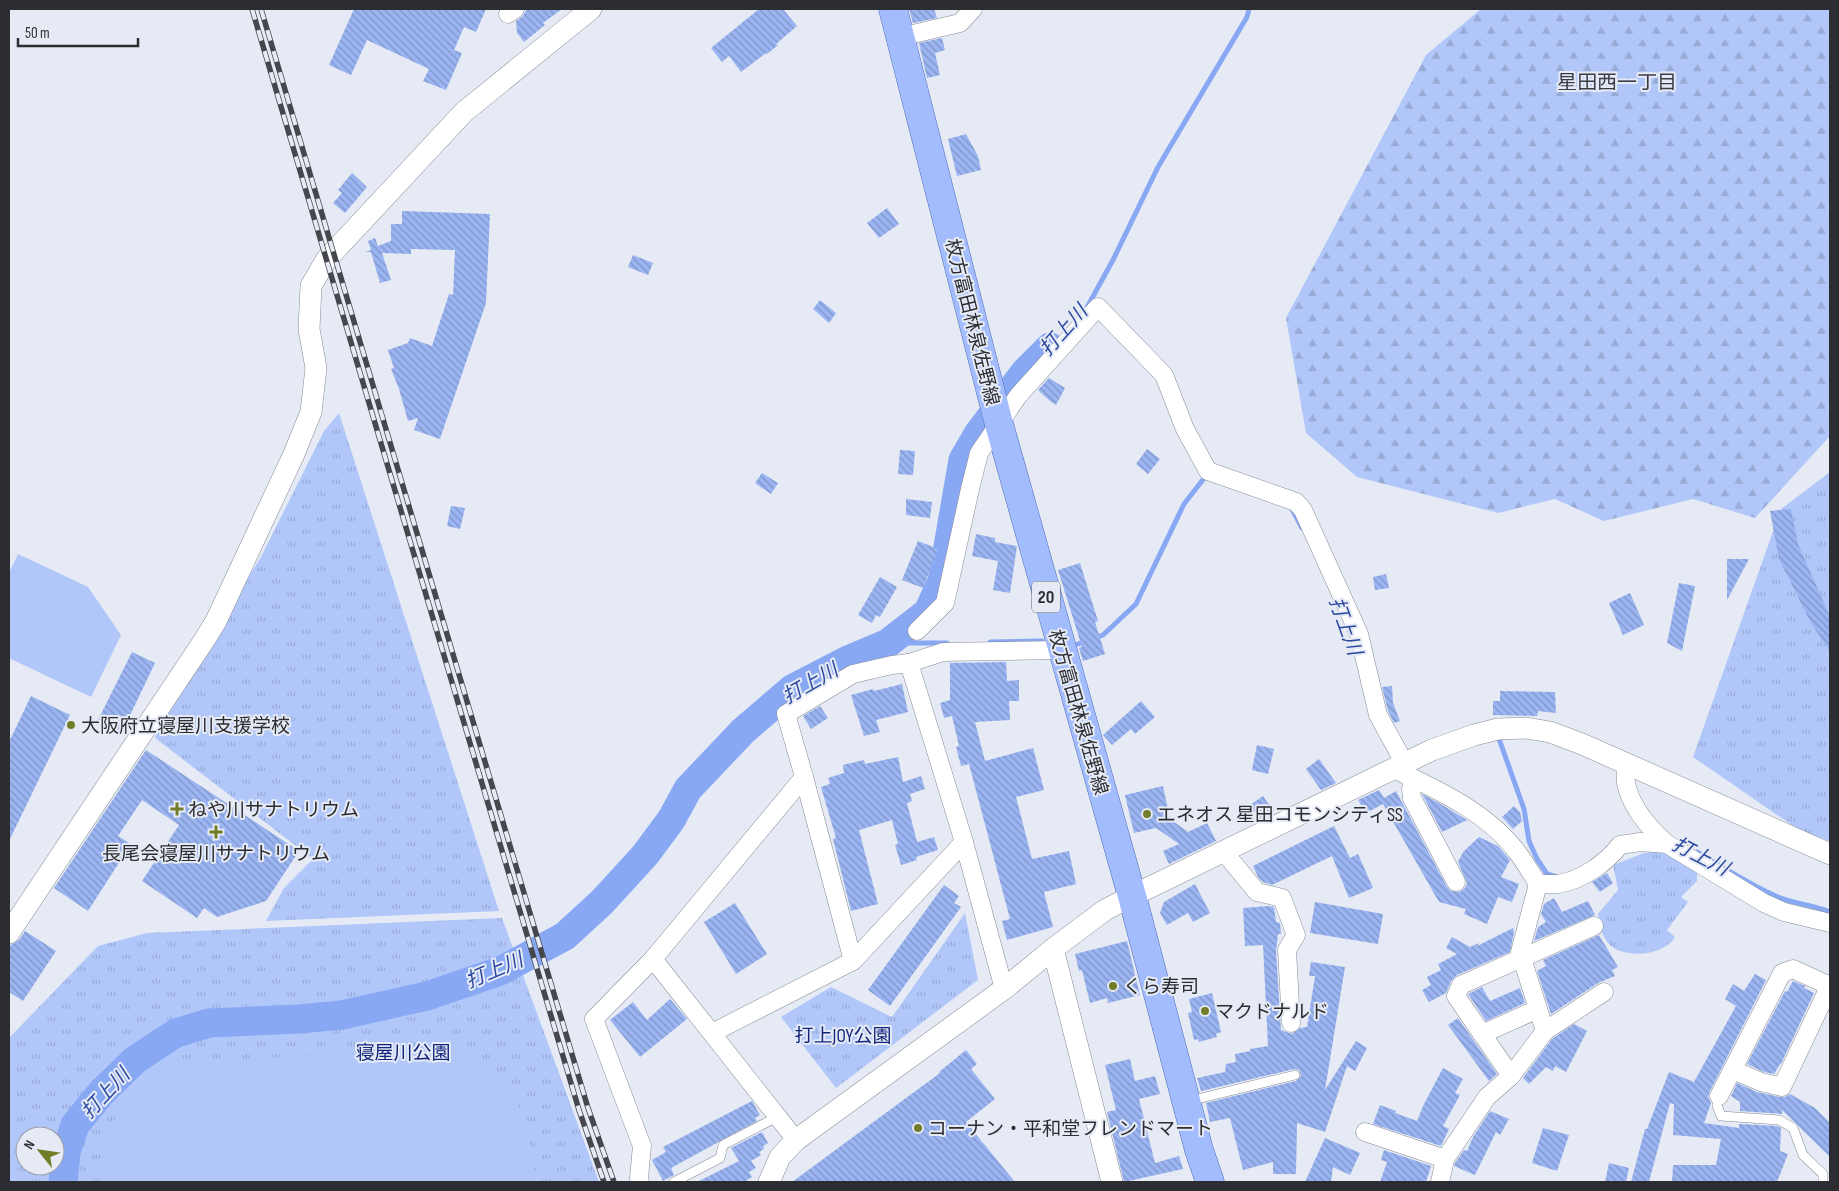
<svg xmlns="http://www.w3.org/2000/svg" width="1839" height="1191" viewBox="0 0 1839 1191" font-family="'Sofia Sans Condensed','Noto Sans JP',sans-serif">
<defs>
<pattern id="grass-tufts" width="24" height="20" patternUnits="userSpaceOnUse" patternTransform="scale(1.25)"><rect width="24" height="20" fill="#b1c7fa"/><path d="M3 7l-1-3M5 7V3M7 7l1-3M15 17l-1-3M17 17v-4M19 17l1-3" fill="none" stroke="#98abd7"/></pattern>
<pattern id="forest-firs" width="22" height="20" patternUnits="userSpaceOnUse" patternTransform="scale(1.25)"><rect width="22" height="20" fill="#b1c7fa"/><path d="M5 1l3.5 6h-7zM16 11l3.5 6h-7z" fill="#98abd7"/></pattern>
<pattern id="building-back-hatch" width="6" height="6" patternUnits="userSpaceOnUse" patternTransform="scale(1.25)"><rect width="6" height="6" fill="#9bb5f3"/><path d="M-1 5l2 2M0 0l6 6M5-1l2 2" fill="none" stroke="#7f94c5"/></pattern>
</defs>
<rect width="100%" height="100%" fill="#e5eaf5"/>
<g fill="url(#grass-tufts)" fill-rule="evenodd">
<polygon points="339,413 499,911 266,921 284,888 313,859 155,738 170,700 261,557 324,431"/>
<polygon points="1830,472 1830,841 1799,830 1693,757 1781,509"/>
<path d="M 1660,851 L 1697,870 L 1697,881 L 1681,897 L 1688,902 L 1667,930 L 1675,937 C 1664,956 1623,960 1608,943 C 1601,934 1599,925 1598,914 L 1618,890 L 1613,865 L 1644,853 Z"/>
<polygon points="965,913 978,980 836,1088 781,1017 831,987 892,1017"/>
<path d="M 502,918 L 599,1182 L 9,1182 L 9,1038 L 98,946 L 147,933 ZM 25,1136 L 55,1136 L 55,1166 L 25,1166 Z"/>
</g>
<polygon fill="url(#forest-firs)" points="1481,9 1830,9 1830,436 1755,518 1693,499 1604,521 1555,499 1498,513 1357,477 1306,433 1286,318 1426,55"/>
<g fill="#b1c7fa">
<polygon points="18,554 88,587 121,635 91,697 9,658 9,573"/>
<polygon points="432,1045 471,1058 507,1088 523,1113 534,1168 535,1182 104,1182 105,1150 116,1115 138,1085 169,1066"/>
</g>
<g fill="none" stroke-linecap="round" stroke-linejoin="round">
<g stroke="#88a8f4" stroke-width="5">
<polyline points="1085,311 1113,260 1158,167 1247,17 1249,9"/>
<polyline points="1292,509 1302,528"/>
<polyline points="1095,638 1103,635 1136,604 1184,504 1205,477 1210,478"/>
<polyline points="990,642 1042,641"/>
<polyline points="888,643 947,643"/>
<polyline points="1078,644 1087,641"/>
<polyline points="1498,736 1524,809 1529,841 1537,859 1547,874 1557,877"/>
<path d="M 1697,852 C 1723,867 1751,886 1778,897 C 1795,904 1813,905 1830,912"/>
</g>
<polyline stroke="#88a8f4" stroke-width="29" points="63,1182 66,1152 75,1125 101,1093 135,1060 176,1033 209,1023 299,1019 342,1015 427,996 500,971 565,936 602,902 645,855 671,820 688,789 743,731 792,689 850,659 888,643 928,612 942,581 963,460 978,434 1025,372 1050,347"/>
</g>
<g fill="url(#building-back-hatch)">
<polygon points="354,9 486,9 476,32 464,27 454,50 462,53 446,90 423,81 429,69 367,40 351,75 329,65"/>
<polygon points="527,9 562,9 543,23 545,25 524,42 517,33 516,21 522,17"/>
<polygon points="759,9 783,9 797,26 776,44 778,45 767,54 766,53 741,72 729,56 722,62 711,48"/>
<polygon points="909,9 934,9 937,18 913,23"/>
<polygon points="942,38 945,50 935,53 940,75 927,78 919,43"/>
<polygon points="966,134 978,156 981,170 957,176 948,139"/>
<polygon points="352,173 367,187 345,213 333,203 342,193 338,190"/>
<polygon points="887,208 899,224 879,238 867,223"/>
<polygon points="402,211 490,214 486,303 440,439 414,430 418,418 408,421 399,389 391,369 394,368 388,350 408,343 410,338 432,346 449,294 453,295 455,250 411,249 411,254 382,253 391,280 380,283 371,252 365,252 371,250 368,241 375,238 378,246 391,241 391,224 402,224"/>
<polygon points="633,255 653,263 648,275 628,267"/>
<polygon points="820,300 836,313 829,323 813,309"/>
<polygon points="1049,378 1065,388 1056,405 1050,401 1038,390"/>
<polygon points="1147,449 1160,459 1148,474 1136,464"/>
<polygon points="900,450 915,451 913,475 898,474"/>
<polygon points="762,473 778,483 771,494 755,483"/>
<polygon points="906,499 932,502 930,518 906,515"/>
<polygon points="451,506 465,508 460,529 447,526"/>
<polygon points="1791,509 1798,544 1830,617 1830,652 1811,623 1779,559 1770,511"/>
<polygon points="976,534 995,538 995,542 1017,546 1010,593 993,590 998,561 972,556"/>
<polygon points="918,541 938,549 923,588 902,580"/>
<polygon points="1727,559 1749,559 1727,600"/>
<polygon points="1080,563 1098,621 1095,622 1105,654 1083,661 1079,648 1082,647 1058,570"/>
<polygon points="1386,574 1389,588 1375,590 1373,577"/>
<polygon points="880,577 897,587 880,617 876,615 872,623 858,615"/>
<polygon points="1679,583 1695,586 1682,651 1667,643"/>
<polygon points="1630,593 1644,625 1623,635 1609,603"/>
<polygon points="132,652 155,663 122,732 98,720"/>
<polygon points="1006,662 1007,681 1019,680 1019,701 1009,701 1010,720 975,722 985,761 1033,748 1044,790 1016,797 1032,859 1069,851 1076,884 1044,892 1053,927 1007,940 1002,921 1010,919 969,764 961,766 956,747 959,746 952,716 944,718 940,703 950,700 950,663"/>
<polygon points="902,684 908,712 876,720 880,732 864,736 851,695 873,689 874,691"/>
<polygon points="1392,686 1393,703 1400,721 1394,723 1388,711 1382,687"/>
<polygon points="1500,691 1555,692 1556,713 1538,711 1537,716 1493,715 1493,701 1500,701"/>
<polygon points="31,696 70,715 9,841 9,742"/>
<polygon points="1141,701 1155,717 1135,734 1131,729 1112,745 1103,735"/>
<polygon points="820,706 828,718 811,729 803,716"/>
<polygon points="1257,745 1274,749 1268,774 1252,770"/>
<polygon points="146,750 299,851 266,901 217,917 204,908 197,918 142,881 179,825 142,800 118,836 131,844 88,911 54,888"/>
<polygon points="898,757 903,782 921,776 925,789 910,794 912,801 907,803 917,842 934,837 938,850 916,857 917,860 901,865 895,845 898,844 892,820 859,830 878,904 851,911 833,839 836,838 821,787 830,784 828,778 844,773 843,765 864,760 865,764"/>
<polygon points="1319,759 1336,783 1321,790 1306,769"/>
<polygon points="1163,786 1170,819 1188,832 1207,823 1216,841 1169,864 1163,851 1179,844 1156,828 1134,833 1125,795"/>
<polygon points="1379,790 1384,798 1396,791 1447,887 1451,891 1460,892 1465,888 1467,883 1458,862 1463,852 1479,837 1498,846 1510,860 1501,877 1519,884 1512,902 1498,897 1487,924 1464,914 1466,909 1439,902 1383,804 1366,813 1358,800"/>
<polygon points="1422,794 1439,803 1467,820 1442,832"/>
<polygon points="1263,796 1274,812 1260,820 1250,805"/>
<polygon points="1514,806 1520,812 1522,821 1513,829 1502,817"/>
<polygon points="1334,826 1350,858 1358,854 1373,888 1349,898 1332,856 1272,885 1263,882 1258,877 1253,866"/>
<polygon points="1607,873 1613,883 1600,892 1592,882"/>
<polygon points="1195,884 1210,913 1193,922 1188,913 1167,925 1160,913 1164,902"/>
<polygon points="944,885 959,896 954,903 961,907 890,1006 868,990"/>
<polygon points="1554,898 1562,912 1588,901 1595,915 1534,941 1538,927 1546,922 1541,914 1544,904"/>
<polygon points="1315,902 1383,914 1378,944 1310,933"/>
<polygon points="735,903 767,954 736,974 704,922"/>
<polygon points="1269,906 1274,907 1276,922 1280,923 1281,934 1278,934 1276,951 1281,1030 1292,1034 1300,1028 1307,1027 1315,976 1309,976 1311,962 1345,967 1325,1090 1356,1041 1367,1048 1355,1071 1347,1066 1325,1132 1297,1123 1296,1174 1273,1174 1273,1162 1243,1170 1230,1118 1210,1122 1206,1103 1296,1081 1301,1076 1299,1070 1294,1069 1201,1091 1197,1078 1225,1072 1226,1064 1236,1062 1235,1054 1250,1051 1250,1049 1268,1046 1263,945 1245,946 1243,908"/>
<polygon points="1513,928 1514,932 1510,952 1457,975 1451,981 1446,993 1429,1002 1422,990 1431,985 1427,977 1441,970 1438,964 1457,954 1446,948 1452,937 1470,947 1479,943 1477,946"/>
<polygon points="25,931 56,951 23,1001 9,992 9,946 19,940"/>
<polygon points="1599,935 1618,967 1612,970 1615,976 1598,983 1551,1014 1537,971 1546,966 1543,960"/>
<polygon points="1127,941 1140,995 1108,1003 1107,998 1090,1003 1082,970 1079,971 1075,954"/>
<polygon points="1755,974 1766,980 1710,1091 1708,1097 1711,1103 1704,1123 1739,1128 1739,1124 1777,1126 1781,1128 1780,1151 1788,1154 1777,1182 1672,1182 1673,1165 1716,1165 1721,1139 1673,1135 1674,1104 1670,1103 1649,1182 1631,1182 1645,1129 1647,1129 1669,1072 1694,1082 1736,1006 1725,999 1733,984 1744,991"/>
<polygon points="1793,981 1805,986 1804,988 1814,993 1781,1064 1780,1064 1774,1074 1764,1072 1747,1064 1785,991 1787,992"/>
<polygon points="1482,987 1490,1001 1520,988 1525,1003 1486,1021 1468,994"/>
<polygon points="1212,993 1221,1032 1216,1034 1217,1037 1199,1042 1198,1039 1194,1040 1188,1013 1192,1012 1189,999"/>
<polygon points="670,999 687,1019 640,1057 610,1020 633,1002 647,1020"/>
<polygon points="1458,1018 1497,1074 1489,1081 1448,1025"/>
<polygon points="1574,1024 1587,1031 1566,1072 1555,1066 1553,1071 1546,1067 1529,1084 1523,1078 1552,1039"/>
<polygon points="966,1050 977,1064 971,1069 995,1099 966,1122 1015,1182 792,1182 940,1073 939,1072"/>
<polygon points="1130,1059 1135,1081 1155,1076 1160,1094 1139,1099 1155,1163 1179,1156 1183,1169 1124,1182 1107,1112 1116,1110 1105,1065"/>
<polygon points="1443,1068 1463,1079 1455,1093 1460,1095 1443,1126 1449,1129 1441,1146 1373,1124 1380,1105 1396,1111 1395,1113 1417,1121 1424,1104"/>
<polygon points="1737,1083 1757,1092 1780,1097 1785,1097 1790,1094 1815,1108 1830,1123 1830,1157 1782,1110 1782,1114 1740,1111 1740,1102 1731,1096"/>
<polygon points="752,1101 760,1115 755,1118 757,1121 671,1168 674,1175 663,1181 652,1160 666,1152 663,1147"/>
<polygon points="1490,1111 1509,1119 1500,1135 1496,1132 1475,1175 1454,1166 1455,1163 1464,1150 1467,1151 1473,1137"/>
<polygon points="1543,1128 1569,1135 1557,1171 1532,1163"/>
<polygon points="762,1132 768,1143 763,1146 764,1149 759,1152 761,1155 751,1161 756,1168 749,1172 752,1177 744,1182 697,1182 739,1161 731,1148"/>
<polygon points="1325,1138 1360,1153 1350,1175 1333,1167 1331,1182 1305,1182"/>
<polygon points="1384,1150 1431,1166 1426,1182 1380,1182 1387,1162 1381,1160"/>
<polygon points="1609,1163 1629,1168 1626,1182 1605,1182"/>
</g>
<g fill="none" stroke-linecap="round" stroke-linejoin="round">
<defs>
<g id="service">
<polyline points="1719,1096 1717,1105 1721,1116 1779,1120 1793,1128 1803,1155 1823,1174 1823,1182"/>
<polyline points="1189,1101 1295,1075"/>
<polyline points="674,1182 720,1158 723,1145 777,1117"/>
</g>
<g id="minor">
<polyline points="508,14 515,9"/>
<polyline points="900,37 960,23 973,9"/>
<polyline points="917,631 945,603 970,489 979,453 1018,396 1098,307 1164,375 1185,429 1208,471 1296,502 1303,510 1359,634 1378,715 1405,764"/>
<path d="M 1626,763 C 1626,769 1625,777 1626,783 C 1631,808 1649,828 1667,844"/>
<path d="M 1394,769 C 1438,790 1487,812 1517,852 C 1525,862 1531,873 1538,884 L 1520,952 L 1545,1031 L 1511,1076 L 1487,1097 L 1445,1159 L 1440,1182"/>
<polyline points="804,777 853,961 964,842"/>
<polyline points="1413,778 1411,789 1412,798 1456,882"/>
<polyline points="1223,851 1257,892 1282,898 1296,935 1287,950 1291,1023"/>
<path d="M 1538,884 C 1544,884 1551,884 1558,884 C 1582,880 1605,864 1620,845 L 1640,842 L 1667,844 L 1764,903 L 1784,912 L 1830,923"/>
<polyline points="653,959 796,1140"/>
<polyline points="1004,989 964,842 909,663 943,652 1061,650"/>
<polyline points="1545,1031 1604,992"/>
<polyline points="712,1033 853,961"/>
<polyline points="1482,1034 1538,1009"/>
<polyline points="1733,1070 1761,1082 1782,1087 1830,985"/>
<polyline points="1511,1076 1456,996 1461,985 1594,926"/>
<polyline points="1719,1096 1782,973 1793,969 1830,986"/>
<polyline points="1365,1132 1445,1159"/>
<polyline points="640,1182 639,1178 642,1146 594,1019 653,959 804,777 786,714 853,674 892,665 909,663"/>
</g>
<g id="tertiary">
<polyline points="9,933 205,639 216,621 294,454 311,412 316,368 309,329 311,286 326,260 464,112 591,9"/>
<polyline points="1053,949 1112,1182"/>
<polyline points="769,1182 780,1157 796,1140 1004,989 1053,949 1105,910 1132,896 1432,750 1474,735 1498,729 1526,728 1550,732 1582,744 1830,854"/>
</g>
<polyline id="primary" points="893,9 999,424 1132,896 1199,1150 1210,1182"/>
</defs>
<use href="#service" stroke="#878c96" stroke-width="10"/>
<use href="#minor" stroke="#878c96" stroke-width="19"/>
<use href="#tertiary" stroke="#878c96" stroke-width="22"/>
<use href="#primary" stroke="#516db6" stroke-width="29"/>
<use href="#service" stroke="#fff" stroke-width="9"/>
<use href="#minor" stroke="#fff" stroke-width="18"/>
<use href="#tertiary" stroke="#fff" stroke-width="21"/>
<use href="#primary" stroke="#a3bcfe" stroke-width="28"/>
<defs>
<g id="rail">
<polyline points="252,9 579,1110 604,1182"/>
<polyline points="261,9 588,1108 614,1182"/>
</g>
</defs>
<use href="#rail" stroke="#45474c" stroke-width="5.5"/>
<use href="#rail" stroke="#e5eaf5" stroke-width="4" stroke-dasharray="11" stroke-linecap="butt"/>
</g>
<g fill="#717d29" stroke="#e5eaf5" stroke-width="2">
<circle cx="71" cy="725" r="5"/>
<path d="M174.5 801.5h5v5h5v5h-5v5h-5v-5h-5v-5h5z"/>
<circle cx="1147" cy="814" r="5"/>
<path d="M213.5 824.5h5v5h5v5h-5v5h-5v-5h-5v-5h5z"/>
<circle cx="1113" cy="986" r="5"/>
<circle cx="1205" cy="1011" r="5"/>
<circle cx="918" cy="1128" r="5"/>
</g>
<g text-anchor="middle" stroke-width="4" stroke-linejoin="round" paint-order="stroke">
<rect fill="#e5eaf5" stroke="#63666c" stroke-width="1" x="1032" y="581.5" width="28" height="31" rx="4"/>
<g font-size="18" font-weight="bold" fill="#2b2d31">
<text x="1046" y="603">20</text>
</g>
<g font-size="19" fill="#2b2d31" stroke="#e5eaf5">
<text transform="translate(973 322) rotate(76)" y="7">枚方富田林泉佐野線</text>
<text transform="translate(1079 712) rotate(74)" y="7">枚方富田林泉佐野線</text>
</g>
<g font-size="19" fill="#2b2d31" stroke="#e5eaf5" text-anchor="start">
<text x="81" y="732">大阪府立寝屋川支援学校</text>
<text x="188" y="816">ねや川サナトリウム</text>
<text x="1157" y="821">エネオス 星田コモンシティSS</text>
<text x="216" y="860" text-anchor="middle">長尾会寝屋川サナトリウム</text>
<text x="1123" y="993">くら寿司</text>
<text x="1215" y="1018">マクドナルド</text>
<text x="928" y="1135">コーナン・平和堂フレンドマート</text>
</g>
<g font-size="19" fill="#11257b" stroke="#e5eaf5">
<text x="843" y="1042">打上JOY公園</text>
<text x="403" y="1059">寝屋川公園</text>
</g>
<g font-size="20" fill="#393d46" stroke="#e5eaf5">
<text x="1617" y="89">星田西一丁目</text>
</g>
<g font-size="20" font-style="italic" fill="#2c49a1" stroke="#e5eaf5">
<text transform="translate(1063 330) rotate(-48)" y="7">打上川</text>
<text transform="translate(1346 626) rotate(70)" y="7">打上川</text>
<text transform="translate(810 683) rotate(-30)" y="7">打上川</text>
<text transform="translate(1701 856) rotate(27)" y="7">打上川</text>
<text transform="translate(494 970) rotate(-23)" y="7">打上川</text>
<text transform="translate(105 1093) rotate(-47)" y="7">打上川</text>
</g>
</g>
<rect width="1839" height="1191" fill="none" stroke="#2b2d31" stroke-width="20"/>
<g transform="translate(40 1151) rotate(300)"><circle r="24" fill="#e5eaf5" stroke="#9b9ea7"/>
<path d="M0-4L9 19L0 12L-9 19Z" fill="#717d29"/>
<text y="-8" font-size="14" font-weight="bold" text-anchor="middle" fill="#2b2d31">N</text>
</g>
<path d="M18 38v8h120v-8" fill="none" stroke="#2b2d31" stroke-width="2.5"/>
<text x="25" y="38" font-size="15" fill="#2b2d31" stroke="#e5eaf5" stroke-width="4" paint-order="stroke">50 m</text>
</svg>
